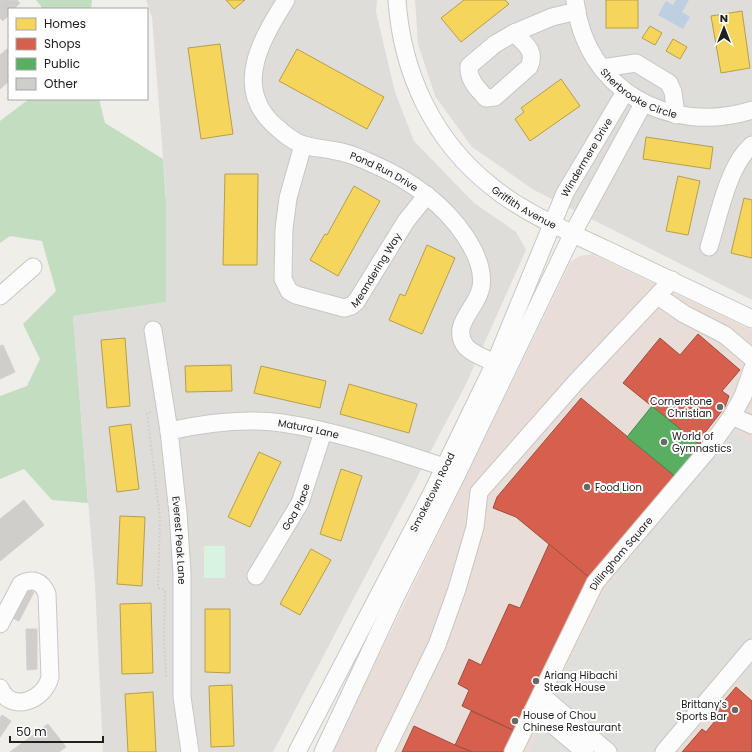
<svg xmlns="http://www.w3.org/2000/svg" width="752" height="752" viewBox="0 0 752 752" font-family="Poppins,sans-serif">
<rect width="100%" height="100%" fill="#efeee9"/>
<g fill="#deddda">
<polygon points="146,0 377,0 376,12 395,92 414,141 474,203 516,232 526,250 466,384 273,752 103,752 95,585 73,316 166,302 166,195 152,17"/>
<polygon points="415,0 752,0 752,300 534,190 472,147 435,96 418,44"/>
</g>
<polygon fill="#e8ded7" points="592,254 752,330 752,752 332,752 571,261 580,256"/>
<g fill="#c2ddbf">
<polygon points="36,0 92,0 91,9 41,9 41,6"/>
<polygon points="29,99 99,99 105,123 163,159 166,202 166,302 73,316 88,503 52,500 24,469 0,479 0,396 27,386 40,359 23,324 56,291 42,241 10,236 0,243 0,121"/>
</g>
<rect fill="#d8f4e0" x="204" y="546" width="21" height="32"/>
<polygon fill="#dfdfdc" points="734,433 752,441 752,693 720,668 653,752 530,752 558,686 605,590 677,500"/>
<polygon fill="#bdcfe1" points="676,0 689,0 682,12 690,17 683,29 658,15 666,1 673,5"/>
<g fill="#f6d55c" stroke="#b69f4a">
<polygon points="226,0 245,0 234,9"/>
<polygon points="464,0 505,0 509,4 461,42 441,18"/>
<rect x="606" y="0" width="32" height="28"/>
<polygon points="742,11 750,68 721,73 711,16"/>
<polygon points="650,26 662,33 655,45 642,38"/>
<polygon points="673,39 687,47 680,59 666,51"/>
<polygon points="220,44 233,134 201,139 188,48"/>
<polygon points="297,49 384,97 367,129 279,81"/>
<polygon points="561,79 580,106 530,141 515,119 524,112 521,108"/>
<polygon points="646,137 713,147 710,169 643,159"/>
<polygon points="225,174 258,174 257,265 223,265"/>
<polygon points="678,176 700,181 688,235 666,231"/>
<polygon points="354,186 380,201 338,276 310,260 325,234 327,235"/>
<polygon points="744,198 752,200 752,258 731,253"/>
<polygon points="427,245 455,258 422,334 389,320 400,294 405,296"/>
<polygon points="125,338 130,406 107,408 101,340"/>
<polygon points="231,365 232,391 186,392 185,366"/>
<polygon points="261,366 326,381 320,408 254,393"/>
<polygon points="349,384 417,404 409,433 340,414"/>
<polygon points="131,424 139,489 117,492 109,427"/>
<polygon points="259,452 281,462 250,527 228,517"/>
<polygon points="341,469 362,476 341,541 320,534"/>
<polygon points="120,516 145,517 142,586 117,584"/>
<polygon points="311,549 331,560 300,615 280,604"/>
<polygon points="151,603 153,673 122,674 120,604"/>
<polygon points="205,609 230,609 230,673 205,672"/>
<polygon points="232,685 234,746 211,747 209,686"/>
<polygon points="153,692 156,752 128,752 125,694"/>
</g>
<g fill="#d6604d" stroke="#9f4d40">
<polygon points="698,334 740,370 722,391 729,396 725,407 700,439 701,446 623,383 660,338 680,355"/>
<polygon points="581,398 676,477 591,579 516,517 493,508 497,497"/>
<polygon points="549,544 591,579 517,732 462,706 469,690 458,684 469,659 481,665 509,604 520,608"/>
<polygon points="736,687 752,701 752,752 682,752 702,729 706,732 715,721 710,718"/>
<polygon points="471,711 517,732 507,752 472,752 455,745"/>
<polygon points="414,726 455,745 472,752 402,752"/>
</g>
<polygon fill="#5aae61" stroke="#49834e" points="652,406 701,446 676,477 627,437"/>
<g fill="#cfceca" stroke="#d2d0ca">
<polygon points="0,0 17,0 20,3 14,9 9,9 9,15 3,21 0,18"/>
<polygon points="7,49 9,50 9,81 0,89 0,55"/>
<polygon points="3,345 15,372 0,379 0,346"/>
<polygon points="24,500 44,525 0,561 0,519"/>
<polygon points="26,588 34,592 19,621 10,617"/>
<polygon points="26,629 37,629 37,669 27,670"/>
<polygon points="2,715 11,721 0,737 0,718"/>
<polygon points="48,724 66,747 59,752 10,752"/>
</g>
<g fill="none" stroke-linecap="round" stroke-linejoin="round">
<defs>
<g id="minor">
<path id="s1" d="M 286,0 C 263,37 233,85 272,123 C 281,131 290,140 301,144 C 311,148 321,148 331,150 C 345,152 359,157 371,163 C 408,179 443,203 465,236 C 475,251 484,269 481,287 C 478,308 449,325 466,347 C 473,354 486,359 495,363"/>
<path id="s2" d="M 397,0 C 402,73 433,140 491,186 C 525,214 568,231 607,250 C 656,273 704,296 752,319"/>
<path id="s3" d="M 575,0 C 585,90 669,136 752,110"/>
<path d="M 514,33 C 524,43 537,51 529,67 L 495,97 L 486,98 C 477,88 468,80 469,66 L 495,44 Z"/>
<polyline points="514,33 552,17 577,11"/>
<polyline points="602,68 636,63 669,83 673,92 676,115"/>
<path id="s4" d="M 303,145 L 288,198 L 284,229 L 283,279 L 289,291 L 296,295 L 344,308 L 351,306 L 356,302 L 406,221 L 427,195"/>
<path d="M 709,247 C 719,216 728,165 752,145"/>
<polyline points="0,296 33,267"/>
<polyline points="658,296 684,314 725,335 752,358"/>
<path id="s5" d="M 153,330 L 169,431 L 178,513 L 182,573 L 182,697 L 190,752"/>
<polyline points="732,416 752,425"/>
<path id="s6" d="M 169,431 C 205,423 245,418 282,423 C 336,431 393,450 444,467"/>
<path id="s7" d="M 256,576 L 300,503 L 323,432"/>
<path d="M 0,624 L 21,584 C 33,578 42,581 47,594 L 50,677 C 45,700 11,714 0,688"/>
<polyline points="541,695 608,752"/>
<polyline points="534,709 585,752"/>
<path id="s8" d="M 297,752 L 432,493 L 495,363 L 565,193 L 625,92"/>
<polyline points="323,752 396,596 457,474 573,233 643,104"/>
<polyline points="385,752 437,645 457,589 475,527 479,492 575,383 672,280"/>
<path id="s9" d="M 513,752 L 595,583 L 707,451 L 732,416 L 743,396 L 752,370"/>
<polyline points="664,752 752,648"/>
</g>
</defs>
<use href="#minor" stroke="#c7c7c5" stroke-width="19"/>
<polyline stroke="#d7cec9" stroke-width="2" stroke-dasharray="2 2" stroke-linecap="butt" points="151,412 147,413 160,518 158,588 165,590 164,639 166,678"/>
<use href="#minor" stroke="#fdfcfc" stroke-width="17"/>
</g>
<g fill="#686866" stroke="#fff" stroke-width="1.5">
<circle cx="720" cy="407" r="4"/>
<circle cx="664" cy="442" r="4"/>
<circle cx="587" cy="487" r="4"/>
<circle cx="536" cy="681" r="4"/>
<circle cx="735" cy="710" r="4"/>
<circle cx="515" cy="721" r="4"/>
</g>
<g text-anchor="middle" stroke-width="4" stroke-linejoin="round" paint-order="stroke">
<g font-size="10" fill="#202020" stroke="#fff">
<text dy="4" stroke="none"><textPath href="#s3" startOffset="120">Sherbrooke Circle</textPath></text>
<text dy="4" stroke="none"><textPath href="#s8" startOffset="662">Windermere Drive</textPath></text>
<text dy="4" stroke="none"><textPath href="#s1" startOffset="260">Pond Run Drive</textPath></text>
<text dy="4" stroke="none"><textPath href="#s2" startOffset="254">Griffith Avenue</textPath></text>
<text dy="4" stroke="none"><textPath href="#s4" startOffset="259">Meandering Way</textPath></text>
<text dy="4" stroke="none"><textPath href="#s6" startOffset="141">Matura Lane</textPath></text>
<text dy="4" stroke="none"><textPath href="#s8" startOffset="293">Smoketown Road</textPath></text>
<text dy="4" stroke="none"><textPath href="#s7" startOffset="80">Goa Place</textPath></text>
<text dy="4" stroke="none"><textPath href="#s5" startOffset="212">Everest Peak Lane</textPath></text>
<text dy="4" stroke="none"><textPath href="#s9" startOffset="227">Dillingham Square</textPath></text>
</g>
<g font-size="10" fill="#202020" stroke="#fff" text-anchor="start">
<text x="712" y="405" text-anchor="end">Cornerstone<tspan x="712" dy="12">Christian</tspan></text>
<text x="672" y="440">World of<tspan x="672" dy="12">Gymnastics</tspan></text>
<text x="595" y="491">Food Lion</text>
<text x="544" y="679">Ariang Hibachi<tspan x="544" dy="12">Steak House</tspan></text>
<text x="727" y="708" text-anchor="end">Brittany’s<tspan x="727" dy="12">Sports Bar</tspan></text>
<text x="523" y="719">House of Chou<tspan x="523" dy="12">Chinese Restaurant</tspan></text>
</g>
</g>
<rect x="8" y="8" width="140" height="92" fill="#ffffff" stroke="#a6a6a6"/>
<rect x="16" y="18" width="20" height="12" fill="#f6d55c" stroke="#a6a6a6"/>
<text x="44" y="28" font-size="12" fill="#202020">Homes</text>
<rect x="16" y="38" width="20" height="12" fill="#d6604d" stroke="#a6a6a6"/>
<text x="44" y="48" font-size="12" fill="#202020">Shops</text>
<rect x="16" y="58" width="20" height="12" fill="#5aae61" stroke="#a6a6a6"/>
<text x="44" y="68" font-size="12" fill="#202020">Public</text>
<rect x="16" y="78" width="20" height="12" fill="#cfceca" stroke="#a6a6a6"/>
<text x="44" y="88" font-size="12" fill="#202020">Other</text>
<g transform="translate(724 28)" stroke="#ffffff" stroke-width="3" paint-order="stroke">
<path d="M0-3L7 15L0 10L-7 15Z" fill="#202020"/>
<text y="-6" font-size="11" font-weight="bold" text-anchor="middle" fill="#202020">N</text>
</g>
<path d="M10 736v6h93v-6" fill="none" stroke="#202020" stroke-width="2"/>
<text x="16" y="736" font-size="12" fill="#202020" stroke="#ffffff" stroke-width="3" paint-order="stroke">50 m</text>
</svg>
